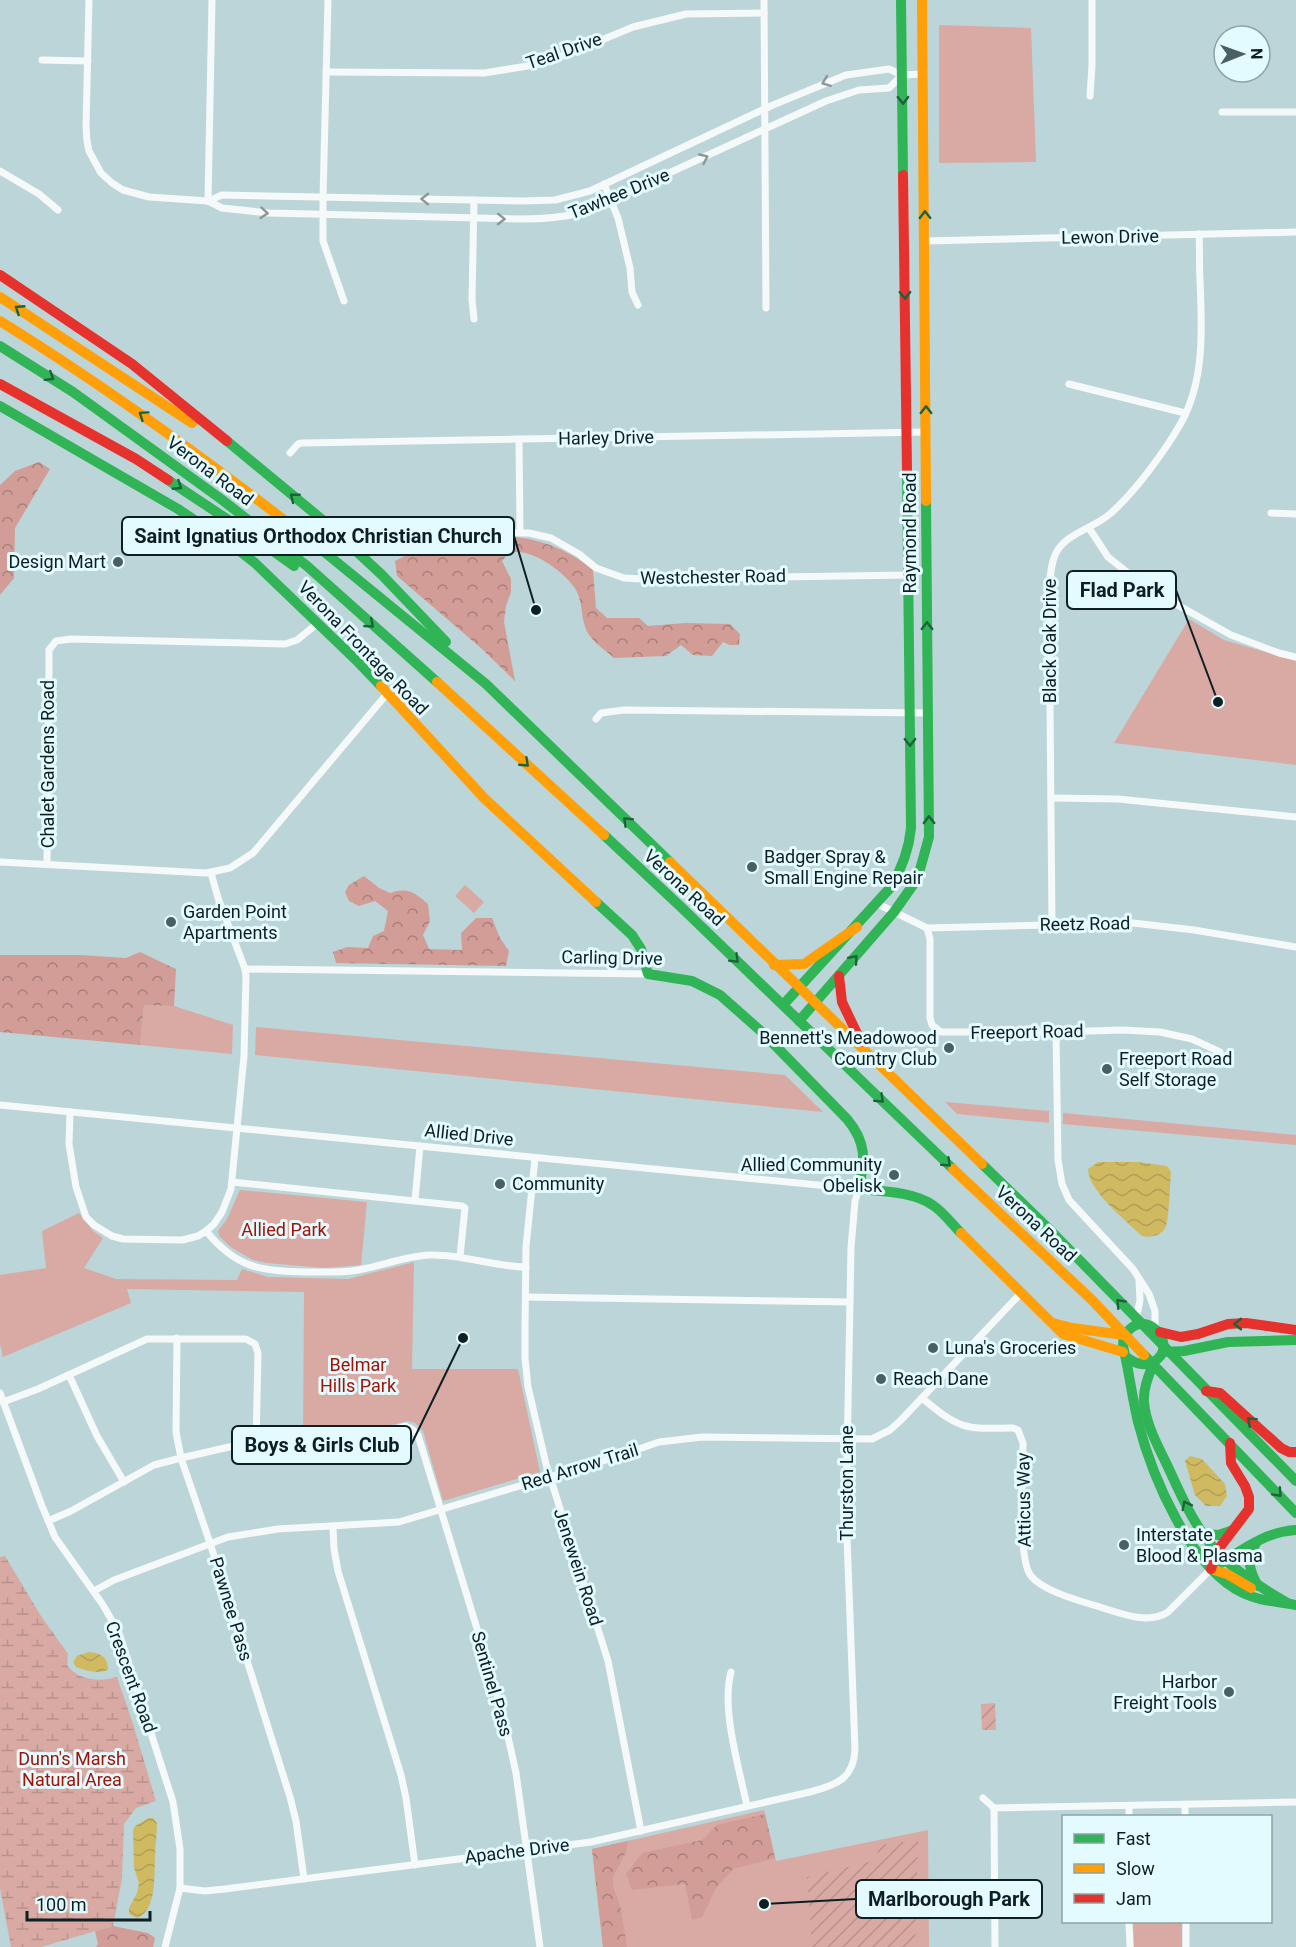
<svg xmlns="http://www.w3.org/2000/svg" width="1296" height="1947" viewBox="0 0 1296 1947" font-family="Roboto,sans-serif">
<defs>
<pattern id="forest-crowns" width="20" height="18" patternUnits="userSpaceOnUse" patternTransform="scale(1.5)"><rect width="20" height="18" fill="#d19d96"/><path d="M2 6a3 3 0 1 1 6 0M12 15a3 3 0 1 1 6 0" fill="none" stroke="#a87f7a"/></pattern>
<pattern id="wetland-marsh" width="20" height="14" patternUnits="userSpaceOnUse" patternTransform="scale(1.5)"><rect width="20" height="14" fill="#d8aaa3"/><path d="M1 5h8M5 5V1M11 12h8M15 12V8" fill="none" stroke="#b8928c"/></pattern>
<pattern id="garden-furrows" width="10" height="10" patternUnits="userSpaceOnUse" patternTransform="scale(1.5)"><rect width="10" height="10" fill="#d8aaa3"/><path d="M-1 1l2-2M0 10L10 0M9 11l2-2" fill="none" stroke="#b8928c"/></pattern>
<pattern id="water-waves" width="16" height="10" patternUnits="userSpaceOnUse" patternTransform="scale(1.5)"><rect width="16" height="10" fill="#d0ba61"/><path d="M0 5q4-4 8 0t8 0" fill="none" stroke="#b19f54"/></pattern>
</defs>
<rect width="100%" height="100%" fill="#bcd5d9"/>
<g fill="#d8aaa3">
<polygon points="939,25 1031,28 1036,162 939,163"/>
<polygon points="1189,619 1224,640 1296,661 1296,765 1114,743"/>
<polygon points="465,885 484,902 474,913 455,896"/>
<polygon points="144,1005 174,1006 233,1025 232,1054 140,1045"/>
<polygon points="256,1027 785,1075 823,1112 255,1055"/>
<polygon points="945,1102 1049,1111 1049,1123 957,1114"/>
<polygon points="1063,1113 1296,1135 1296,1145 1063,1124"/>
<polygon points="240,1190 367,1202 361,1265 324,1268 267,1263 253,1260 232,1248 220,1237 218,1231 227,1219"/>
<polygon points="79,1213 93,1231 103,1238 84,1268 116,1279 237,1280 242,1269 268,1277 348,1279 414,1262 412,1369 518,1369 540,1472 443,1501 423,1431 415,1423 408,1421 359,1433 303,1436 304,1292 127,1289 131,1303 3,1357 0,1344 0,1275 46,1268 42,1231"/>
<polygon points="764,1810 776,1861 928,1830 929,1947 603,1947 592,1849"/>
<polygon points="1133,1922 1182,1922 1182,1947 1134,1947"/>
</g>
<g fill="url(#forest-crowns)">
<polygon points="39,462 50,469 15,528 14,578 0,595 0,485 15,471"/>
<path d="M 428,536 C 491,536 541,527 593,570 L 596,608 L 607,618 L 639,618 L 648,626 L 685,623 L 730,624 L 740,634 L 739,645 L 730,645 L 723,642 L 712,656 L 693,655 L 681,645 L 666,656 L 614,658 C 606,651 596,644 590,636 C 580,623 584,606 577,592 C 569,575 528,544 509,554 C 506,556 504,559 502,561 L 511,579 L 511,592 L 506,606 L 504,622 L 515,681 L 482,649 L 397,576 L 395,561 L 415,551 Z"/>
<path d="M 364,876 L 379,888 L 390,893 C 408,887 414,892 428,904 L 430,921 L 423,935 L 429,949 L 462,950 L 461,933 L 476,918 L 492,918 L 500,938 L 509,951 L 506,966 L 336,963 L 333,952 L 347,947 L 368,948 L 373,936 L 384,931 L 388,911 L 375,901 L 359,906 L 349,901 L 345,892 L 349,885 Z"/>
<polygon points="140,952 176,969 174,1006 144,1005 140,1045 0,1032 0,955 80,955 126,958"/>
<polygon points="765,1814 775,1858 733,1869 716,1888 702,1917 692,1920 685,1884 632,1890 626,1874 642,1853 702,1840 717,1825"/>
<polygon points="628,1841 626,1852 613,1877 613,1886 621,1909 627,1947 603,1947 592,1849"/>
<polygon points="113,1926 148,1933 155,1938 153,1947 96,1947 98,1944 95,1931"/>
</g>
<path fill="url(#wetland-marsh)" d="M 5,1556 L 41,1616 L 68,1654 L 67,1665 C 79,1681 99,1682 117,1677 L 133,1724 L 156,1801 L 136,1808 L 124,1824 L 122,1878 L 113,1926 L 41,1947 L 11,1947 L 0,1888 L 0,1557 Z"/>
<g fill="url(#garden-furrows)">
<polygon points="995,1703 996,1730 982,1730 981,1704"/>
<polygon points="918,1840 915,1947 812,1947 807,1877 876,1860 879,1845"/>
</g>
<g fill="url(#water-waves)">
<path d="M 1098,1162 L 1138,1162 L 1167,1166 L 1171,1172 C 1170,1183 1169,1217 1166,1226 C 1162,1236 1151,1238 1142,1236 C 1126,1221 1088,1190 1088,1169 Z"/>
<polygon points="1190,1456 1202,1459 1225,1484 1227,1496 1220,1506 1206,1506 1195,1495 1185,1461"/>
<path d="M 89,1652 C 101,1653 108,1657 108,1670 C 97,1674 87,1671 76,1667 L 73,1662 L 77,1656 Z"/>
<path d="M 149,1818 L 153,1818 L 157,1823 C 157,1835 155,1846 155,1857 C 154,1875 157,1911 137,1918 L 129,1914 L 129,1908 L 137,1893 L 139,1883 L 134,1868 L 133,1830 L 135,1826 Z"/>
</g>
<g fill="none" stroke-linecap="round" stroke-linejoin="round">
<g stroke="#f5f9f9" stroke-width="7">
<path d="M 89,0 L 86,127 L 87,141 L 89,151 L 101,173 L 112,183 L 123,190 L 149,197 L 208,201 L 222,208 L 269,213 L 521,219 C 543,219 562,218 584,212 L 826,101 L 859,90 L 889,88 L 902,75"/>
<polyline points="328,0 323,198 323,241 344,301"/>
<polyline points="764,0 766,308"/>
<polyline points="42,60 88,61"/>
<polyline points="326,72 484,73 534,65 568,54 633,27 686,14 764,13"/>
<polyline points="1090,96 1092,65 1092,0"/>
<polyline points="1222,112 1296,112"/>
<polyline points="0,171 39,194 58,210"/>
<polyline points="604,184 618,218 630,268 632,292 638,305"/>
<polyline points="474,200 472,300 474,319"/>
<polyline points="208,201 222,195 522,201 555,200 590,191 773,105 846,75 889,69 902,75 923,74"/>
<polyline points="208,201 212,0"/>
<polyline points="925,241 1296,232"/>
<polyline points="1069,384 1185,413"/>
<polyline points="519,439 520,532"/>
<polyline points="290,453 298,444 302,443 926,432"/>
<polyline points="1271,513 1296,514"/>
<polyline points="1089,528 1108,557 1133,577 1158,594 1231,635 1279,653 1296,657"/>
<polyline points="389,543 399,534 407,532 529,533 551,538 579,554 596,568 624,578 643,579 909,575"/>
<polyline points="596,719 601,713 624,710 927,713"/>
<polyline points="1051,798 1118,799 1296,817"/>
<polyline points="0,862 206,873 230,868 253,853 386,695"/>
<polyline points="47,863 49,666 49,650 56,641 71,639 285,644 297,640 318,623"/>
<polyline points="878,904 927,928 1133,923 1194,930 1296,947"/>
<path d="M 1052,925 L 1049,593 C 1050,580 1050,565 1056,553 C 1066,533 1095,528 1111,513 C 1135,492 1165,451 1181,423 C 1205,380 1202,328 1200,280 C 1199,265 1200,249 1199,234"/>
<polyline points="927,928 930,939 930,1018 932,1025 941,1032 1056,1032 1123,1030 1160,1032 1192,1039 1220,1052"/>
<polyline points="245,969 648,974"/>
<polyline points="1056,1032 1058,1160 1062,1184 1069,1200 1133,1269 1149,1294 1155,1311 1155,1327"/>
<path d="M 0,1105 L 859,1189 L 855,1201 L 851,1248 L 846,1511 L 855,1749 C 854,1779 836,1785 810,1792 L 591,1842 L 225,1889 L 205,1891 L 180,1888"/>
<polyline points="70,1112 69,1144 76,1187 86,1217 94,1225 112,1236 123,1239 182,1240 198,1236 206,1231 214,1224 222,1212 231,1189 244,1056 246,976 245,969 218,898 211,873"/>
<polyline points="535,1158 526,1247 525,1330 525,1358 528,1387 546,1464 608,1661 641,1831"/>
<polyline points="232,1182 462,1206 465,1208 460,1256"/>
<polyline points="415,1200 420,1146"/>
<path d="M 206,1231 C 237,1269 261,1271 308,1272 C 324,1272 342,1273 358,1270 C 382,1266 405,1256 430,1255 C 463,1254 494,1267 526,1267"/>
<polyline points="526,1297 850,1302"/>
<polyline points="1136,1320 1140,1300 1139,1281"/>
<polyline points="177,1338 176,1432 181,1458 210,1543 290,1797 296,1821 304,1879"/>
<polyline points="69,1375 97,1436 124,1482"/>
<polyline points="0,1393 42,1506 55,1537 103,1605 119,1633 173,1802 180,1849 180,1888 165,1947"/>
<path d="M 922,1398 C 960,1430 965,1429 1013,1428 L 1018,1430 L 1023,1443 C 1023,1469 1017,1559 1031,1576 C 1045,1593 1085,1602 1106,1609 C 1125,1615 1150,1624 1168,1612 L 1211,1569"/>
<polyline points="3,1402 38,1389 147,1339 246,1339 255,1344 258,1353 256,1443"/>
<polyline points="48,1521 71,1511 154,1465 181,1458 229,1447 256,1443 361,1439 405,1426 412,1429 418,1435 503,1714 516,1773 540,1947"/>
<polyline points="333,1527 334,1549 338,1571 401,1775 406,1798 415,1865"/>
<polyline points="94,1591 114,1580 228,1537 278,1529 399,1522 616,1457 659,1442 702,1437 872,1439 890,1430 901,1420 1021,1293"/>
<path d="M 731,1672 C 721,1708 739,1768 747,1806"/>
<polyline points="983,1798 994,1808"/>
<polyline points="1185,1805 1185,1816"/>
<polyline points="1129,1806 1129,1816"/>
<polyline points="994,1808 1296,1802"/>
<polyline points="994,1808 995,1947"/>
<polyline points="1129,1922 1130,1947"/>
<polyline points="1186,1922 1186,1947"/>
</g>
<g stroke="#30b455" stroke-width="10">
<polyline points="901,0 903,175"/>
<polyline points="0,346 73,392 221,499 307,566 437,682"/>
<polyline points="0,406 178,509 236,548 255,563 358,662 381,686"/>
<polyline points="227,441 325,522 382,575 446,642"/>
<polyline points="168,480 248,533 294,566"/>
<polyline points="306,537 486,684 670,862"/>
<polyline points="604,835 681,907 953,1169"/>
<path d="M 596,902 L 632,935 L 641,949 L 648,974 L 692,981 L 720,995 L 763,1033 L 847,1119 C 867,1143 865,1160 859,1189 C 881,1191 916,1192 934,1206 C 944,1213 952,1224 961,1233"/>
<path d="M 783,1005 L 891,887 C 902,868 909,850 911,828 L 907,471"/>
<polyline points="799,1021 894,912 913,885 919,873 929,837 926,501"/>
<polyline points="982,1164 1048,1228 1296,1481"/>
<polyline points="1163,1352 1184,1351 1228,1342 1296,1340"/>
<polyline points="1144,1355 1296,1513"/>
<path d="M 1126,1357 C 1135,1363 1143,1367 1153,1362 C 1179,1349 1151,1310 1130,1329 C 1124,1334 1123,1339 1123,1346 C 1129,1371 1132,1397 1138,1422 C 1152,1476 1190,1568 1243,1593 C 1262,1602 1277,1601 1296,1605"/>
<path d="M 1154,1362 C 1149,1375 1143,1388 1144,1402 C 1146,1425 1158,1446 1168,1467 C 1183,1499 1196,1531 1222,1557 C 1241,1575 1263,1589 1286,1602"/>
<polyline points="1203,1534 1219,1535 1233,1530"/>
<path d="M 1256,1543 C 1246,1559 1249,1570 1258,1586"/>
<path d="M 1211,1569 C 1239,1553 1262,1532 1296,1530"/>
</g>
<g stroke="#ff9f0a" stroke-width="10">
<polyline points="922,0 926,501"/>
<polyline points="0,297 192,423"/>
<path d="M 0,321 C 107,387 207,460 306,537"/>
<polyline points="437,682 604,835"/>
<polyline points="381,686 484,798 596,902"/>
<polyline points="670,862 982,1164"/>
<polyline points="774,965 804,964 857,927"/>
<polyline points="953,1169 1092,1300 1144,1355"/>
<polyline points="961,1233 1063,1334 1123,1352"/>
<polyline points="1053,1323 1072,1328 1124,1335"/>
<polyline points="1214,1570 1227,1574 1251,1588"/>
</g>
<g stroke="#e5322d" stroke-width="10">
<polyline points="903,175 907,471"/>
<polyline points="0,275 132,364 227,441"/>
<polyline points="0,384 136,459 168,480"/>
<polyline points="839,976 842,1002 861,1042"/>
<polyline points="1160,1332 1181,1337 1198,1334 1228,1324 1246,1323 1296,1330"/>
<polyline points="1206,1391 1220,1393 1281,1448 1289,1452 1296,1452"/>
<polyline points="1211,1569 1217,1551 1249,1509 1249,1497 1245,1486 1231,1463 1230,1443"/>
</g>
</g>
<defs><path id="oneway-chevron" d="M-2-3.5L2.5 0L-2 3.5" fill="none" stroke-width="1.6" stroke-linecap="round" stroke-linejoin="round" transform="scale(1.5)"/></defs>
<g stroke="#8d9799">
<use href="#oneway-chevron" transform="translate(826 82) rotate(159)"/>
<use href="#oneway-chevron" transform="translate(704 158) rotate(-25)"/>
<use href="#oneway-chevron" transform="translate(425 199) rotate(-179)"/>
<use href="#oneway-chevron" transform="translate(264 213) rotate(5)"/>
<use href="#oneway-chevron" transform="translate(501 219) rotate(1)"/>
</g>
<g stroke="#1d623a">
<use href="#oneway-chevron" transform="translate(903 100) rotate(89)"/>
<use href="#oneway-chevron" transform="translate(925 215) rotate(-91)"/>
<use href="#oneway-chevron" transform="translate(905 295) rotate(89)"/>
<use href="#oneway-chevron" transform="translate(19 309) rotate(-147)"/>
<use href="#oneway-chevron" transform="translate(50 377) rotate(32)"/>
<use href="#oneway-chevron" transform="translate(926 410) rotate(-90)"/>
<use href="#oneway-chevron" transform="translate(143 415) rotate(-145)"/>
<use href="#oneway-chevron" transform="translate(178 486) rotate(33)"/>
<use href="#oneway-chevron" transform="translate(294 497) rotate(-141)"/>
<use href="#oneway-chevron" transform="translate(370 624) rotate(41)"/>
<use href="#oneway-chevron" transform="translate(927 626) rotate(-90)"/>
<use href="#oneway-chevron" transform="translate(910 742) rotate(89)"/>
<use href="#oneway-chevron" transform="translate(525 763) rotate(43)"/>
<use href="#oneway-chevron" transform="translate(929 820) rotate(-91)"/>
<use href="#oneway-chevron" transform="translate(627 821) rotate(-136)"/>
<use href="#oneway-chevron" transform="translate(735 959) rotate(44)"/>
<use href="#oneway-chevron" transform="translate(854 959) rotate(-49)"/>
<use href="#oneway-chevron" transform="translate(880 1099) rotate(44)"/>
<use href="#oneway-chevron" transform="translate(947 1163) rotate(43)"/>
<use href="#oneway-chevron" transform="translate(1120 1303) rotate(-134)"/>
<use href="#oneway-chevron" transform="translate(1238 1324) rotate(180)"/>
<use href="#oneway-chevron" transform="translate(1251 1421) rotate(-138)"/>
<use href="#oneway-chevron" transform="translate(1278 1493) rotate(47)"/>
<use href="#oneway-chevron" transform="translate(1186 1505) rotate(-117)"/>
</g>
<g fill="#4a5f63" stroke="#e3fafe" stroke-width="2">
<circle cx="118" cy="562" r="6"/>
<circle cx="752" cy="867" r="6"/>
<circle cx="171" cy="922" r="6"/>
<circle cx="949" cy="1048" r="6"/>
<circle cx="1107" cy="1069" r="6"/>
<circle cx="894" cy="1175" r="6"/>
<circle cx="500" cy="1184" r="6"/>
<circle cx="933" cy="1348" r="6"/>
<circle cx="881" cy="1379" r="6"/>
<circle cx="1124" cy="1545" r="6"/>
<circle cx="1229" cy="1692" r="6"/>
</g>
<g text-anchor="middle" stroke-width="6" stroke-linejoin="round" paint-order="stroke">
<g font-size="18" fill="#0d1f23" stroke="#e3fafe">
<text transform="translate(564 51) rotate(-19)" y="6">Teal Drive</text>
<text transform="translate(619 194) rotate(-22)" y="6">Tawhee Drive</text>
<text transform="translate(1110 237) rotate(-1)" y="6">Lewon Drive</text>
<text transform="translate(606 438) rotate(-1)" y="6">Harley Drive</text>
<text transform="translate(210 471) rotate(37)" y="6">Verona Road</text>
<text transform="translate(910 533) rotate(-90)" y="6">Raymond Road</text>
<text transform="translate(713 577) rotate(-1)" y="6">Westchester Road</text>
<text transform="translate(1050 641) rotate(-90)" y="6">Black Oak Drive</text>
<text transform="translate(363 648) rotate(46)" y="6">Verona Frontage Road</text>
<text transform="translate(48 764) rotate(-90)" y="6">Chalet Gardens Road</text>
<text transform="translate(684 888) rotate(43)" y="6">Verona Road</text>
<text transform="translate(1085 924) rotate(-1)" y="6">Reetz Road</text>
<text transform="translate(612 958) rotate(1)" y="6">Carling Drive</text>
<text transform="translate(1027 1032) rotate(-1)" y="6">Freeport Road</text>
<text transform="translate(469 1135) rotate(6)" y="6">Allied Drive</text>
<text transform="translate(1036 1224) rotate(43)" y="6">Verona Road</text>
<text transform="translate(580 1467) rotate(-17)" y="6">Red Arrow Trail</text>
<text transform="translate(847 1483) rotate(-90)" y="6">Thurston Lane</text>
<text transform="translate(1024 1500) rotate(-91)" y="6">Atticus Way</text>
<text transform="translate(578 1567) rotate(72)" y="6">Jenewein Road</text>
<text transform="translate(231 1609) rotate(73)" y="6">Pawnee Pass</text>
<text transform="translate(131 1677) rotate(70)" y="6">Crescent Road</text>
<text transform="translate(492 1684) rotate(74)" y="6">Sentinel Pass</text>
<text transform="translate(517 1851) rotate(-7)" y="6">Apache Drive</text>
</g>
<g font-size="18" fill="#0d1f23" stroke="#e3fafe" text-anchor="start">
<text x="106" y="568" text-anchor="end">Design Mart</text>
<text x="764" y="863">Badger Spray &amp;<tspan x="764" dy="21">Small Engine Repair</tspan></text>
<text x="183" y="918">Garden Point<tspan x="183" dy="21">Apartments</tspan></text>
<text x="937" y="1044" text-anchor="end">Bennett's Meadowood<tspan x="937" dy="21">Country Club</tspan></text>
<text x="1119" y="1065">Freeport Road<tspan x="1119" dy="21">Self Storage</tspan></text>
<text x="882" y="1171" text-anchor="end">Allied Community<tspan x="882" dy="21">Obelisk</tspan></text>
<text x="512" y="1190">Community</text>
<text x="945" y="1354">Luna's Groceries</text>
<text x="893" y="1385">Reach Dane</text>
<text x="1136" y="1541">Interstate<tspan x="1136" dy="21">Blood &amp; Plasma</tspan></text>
<text x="1217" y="1688" text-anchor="end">Harbor<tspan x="1217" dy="21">Freight Tools</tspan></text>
</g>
<g font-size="18" fill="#a11307" stroke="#e3fafe">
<text x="284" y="1236">Allied Park</text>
<text x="358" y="1371">Belmar<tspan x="358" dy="21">Hills Park</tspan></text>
<text x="72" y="1765">Dunn's Marsh<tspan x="72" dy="21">Natural Area</tspan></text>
</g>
</g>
<path fill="none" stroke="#0d1f23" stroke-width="2" d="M536 610L514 536M1218 702L1176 590M463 1338L411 1445M764 1904L856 1899"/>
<g fill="#0d1f23" stroke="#e3fafe" stroke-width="2">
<circle cx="536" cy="610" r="6"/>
<circle cx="1218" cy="702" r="6"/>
<circle cx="463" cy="1338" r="6"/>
<circle cx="764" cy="1904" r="6"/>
</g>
<g fill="#e3fafe" stroke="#0d1f23" stroke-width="2">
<rect x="122" y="517" width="392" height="38" rx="6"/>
<rect x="1067" y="571" width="109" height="38" rx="6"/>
<rect x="232" y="1426" width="179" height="38" rx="6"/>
<rect x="856" y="1880" width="186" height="38" rx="6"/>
</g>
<g font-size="20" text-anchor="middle" font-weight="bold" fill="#0d1f23">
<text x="318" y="543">Saint Ignatius Orthodox Christian Church</text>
<text x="1122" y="597">Flad Park</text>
<text x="322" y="1452">Boys &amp; Girls Club</text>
<text x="949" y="1906">Marlborough Park</text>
</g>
<rect x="1062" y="1815" width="210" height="108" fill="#e3fafe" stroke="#8da2a6" stroke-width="1.5"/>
<rect x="1074" y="1834" width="30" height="9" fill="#30b455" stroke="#8da2a6" stroke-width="1.5"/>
<text x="1116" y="1845" font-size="18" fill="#0d1f23">Fast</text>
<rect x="1074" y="1864" width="30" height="9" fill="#ff9f0a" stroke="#8da2a6" stroke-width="1.5"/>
<text x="1116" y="1875" font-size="18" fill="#0d1f23">Slow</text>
<rect x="1074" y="1894" width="30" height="9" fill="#e5322d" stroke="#8da2a6" stroke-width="1.5"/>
<text x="1116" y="1905" font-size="18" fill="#0d1f23">Jam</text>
<g transform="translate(1242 54) rotate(89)"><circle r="28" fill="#e3fafe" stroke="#8da2a6" stroke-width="1.5"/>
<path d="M0-4.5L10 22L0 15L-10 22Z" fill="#4a5f63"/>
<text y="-9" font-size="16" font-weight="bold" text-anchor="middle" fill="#0d1f23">N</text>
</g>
<path d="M27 1911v9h123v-9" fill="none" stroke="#0d1f23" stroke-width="3"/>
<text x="36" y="1911" font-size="18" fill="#0d1f23" stroke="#e3fafe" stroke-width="4.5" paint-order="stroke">100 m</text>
</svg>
